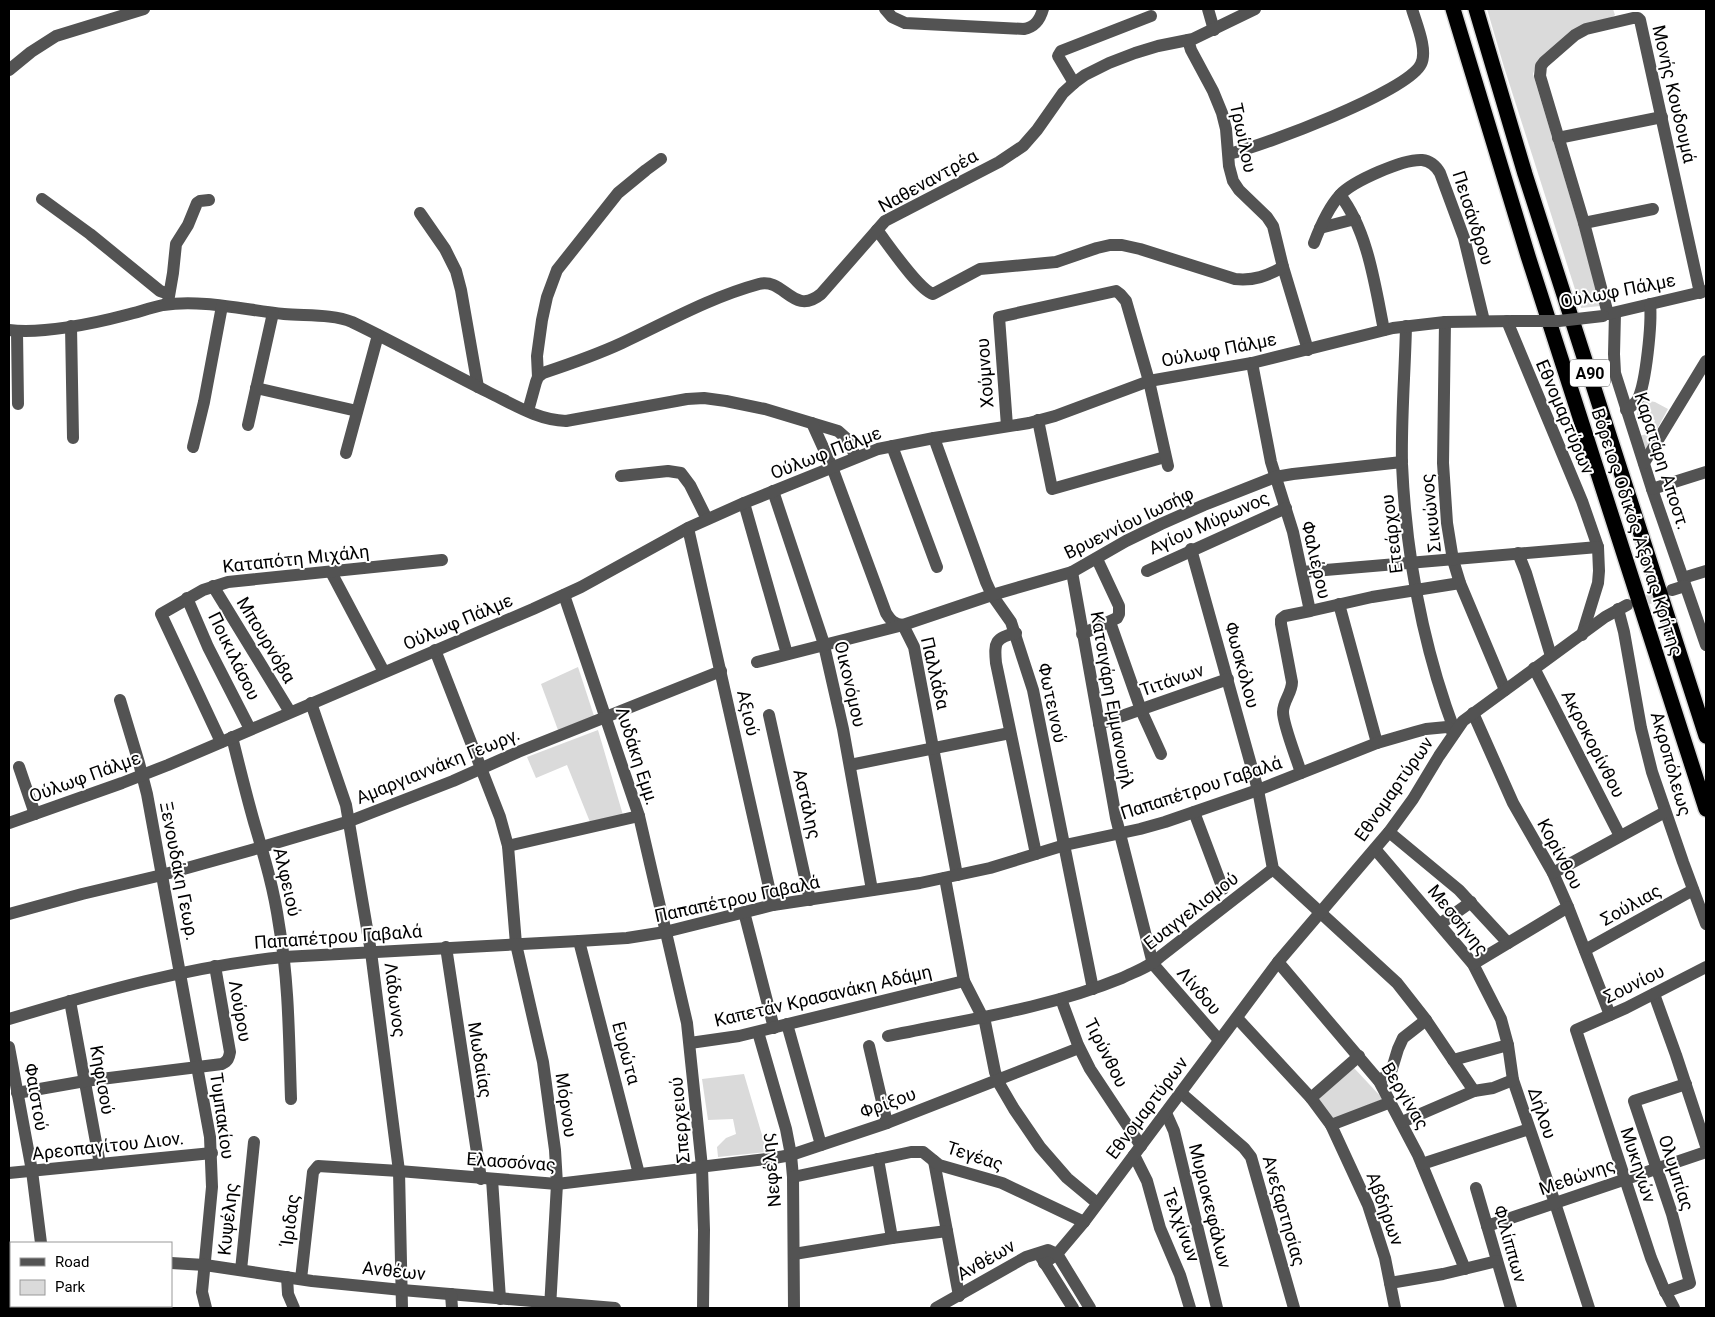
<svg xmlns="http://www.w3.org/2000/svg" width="1715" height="1317" viewBox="0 0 1715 1317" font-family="Roboto,sans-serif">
<rect width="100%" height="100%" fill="#fff"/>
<g fill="#dadada">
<polygon points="1487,9 1613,9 1615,15 1535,68 1533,74 1586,250 1600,306 1581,308 1504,67"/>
<polygon points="1639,399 1655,402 1668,409 1646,449 1639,436 1651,433 1655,420 1647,416 1637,415"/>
<polygon points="578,667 594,716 558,730 541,684"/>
<polygon points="598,730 623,815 590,822 567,765 536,778 527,757"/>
<polygon points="1354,1068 1383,1099 1333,1119 1315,1102"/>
<polygon points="744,1074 767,1152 718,1157 717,1147 726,1138 736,1134 733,1119 708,1120 702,1079"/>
</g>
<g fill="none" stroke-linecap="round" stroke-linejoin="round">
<polyline stroke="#d9d9d9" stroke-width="12" stroke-dasharray="12 6" stroke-linecap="butt" points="1630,604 1668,592"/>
<defs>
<g id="highway">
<polyline points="1453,9 1528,256 1706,809"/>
<polyline points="1476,9 1525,174 1706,736"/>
</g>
</defs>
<use href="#highway" stroke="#dbdbdb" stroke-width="18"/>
<g stroke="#535353" stroke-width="12">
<path d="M 885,9 L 892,17 L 905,23 L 1024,29 C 1035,27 1040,20 1043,9"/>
<polyline points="1208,9 1214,30"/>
<polyline points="1188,40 1191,50 1213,91 1222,113 1226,129 1229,166 1233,181 1239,190 1267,217 1273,226 1283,267 1308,350"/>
<polyline points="9,70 31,52 56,36 144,9"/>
<polyline points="1074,83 1058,56 1061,51 1151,16"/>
<polyline points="1558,138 1662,117"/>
<path d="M 1229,154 C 1262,146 1408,92 1421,64 C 1428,50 1416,23 1412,9"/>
<path d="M 1340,195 C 1368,231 1375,286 1384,330"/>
<polyline points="42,199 90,234 160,291 169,294"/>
<polyline points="420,213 445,249 456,271 461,290 478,387"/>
<polyline points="1584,223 1653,209"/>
<polyline points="1320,228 1355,219"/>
<path d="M 877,230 C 888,244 918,289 933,294 L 980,269 L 1056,262 L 1097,248 L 1110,245 L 1122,245 L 1140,249 L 1235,279 C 1254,281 1267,276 1283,267"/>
<path d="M 1314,243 C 1320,227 1329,207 1340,195 C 1353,181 1403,159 1422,160 C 1431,161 1436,166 1440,173 L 1464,238 L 1484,321"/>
<polyline points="168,302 173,273 176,244 188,225 197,203 200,201 209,200"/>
<polyline points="1615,313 1614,354 1615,373 1652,489 1706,645"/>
<polyline points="1608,314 1584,223 1540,76 1541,66 1544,62 1575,35 1586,29 1633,18 1638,18 1640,20 1700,293"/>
<polyline points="1608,314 1706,291"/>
<polyline points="1507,321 1582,501 1598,547 1599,571 1598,583 1582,635"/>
<polyline points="1445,322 1443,463 1447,523 1453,560 1460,583 1505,690"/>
<polyline points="71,326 73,438"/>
<path d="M 1406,326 C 1405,372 1401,418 1402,464 C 1406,555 1423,647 1455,732"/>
<path d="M 9,330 C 42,334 92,324 126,315 C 138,312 150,308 163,305 C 202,299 245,310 284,314 C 305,316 333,314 352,322 C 398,344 442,369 488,392 C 513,404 537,420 566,421 L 687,399 L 704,398 L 726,401 L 765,409 L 838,431 L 847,439 L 856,457"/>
<polyline points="17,331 18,404"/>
<path d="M 1252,363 L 1271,462 L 1293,532 L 1310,611 L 1285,616 L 1281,619 L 1281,624 L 1292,682 C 1292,693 1283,701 1283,712 C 1283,725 1297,759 1301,773"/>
<polyline points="538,377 537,356 542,320 547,297 557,270 618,193 646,170 661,159"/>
<polyline points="256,388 357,411"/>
<path d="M 1626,410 C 1631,407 1635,404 1638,399 C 1646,382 1652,323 1650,304"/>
<path d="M 528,411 L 536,382 L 538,377 L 543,373 C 570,364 596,355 622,343 C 667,322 711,297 759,284 C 784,277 793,317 821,294 L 885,221 L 999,162 L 1023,146 L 1037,130 L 1063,93 L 1074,83 L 1085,75 L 1109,63 L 1135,53 L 1158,46 L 1193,39 L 1255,9"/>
<polyline points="1038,420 1052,489 1165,457"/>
<path d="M 812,423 L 832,467 L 886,613 C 891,621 894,624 903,625 L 914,647 L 957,875"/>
<polyline points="248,425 273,313"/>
<polyline points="1007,426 999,317 1116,291 1120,294 1126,301 1149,381 1168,466"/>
<polyline points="934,438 986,582 992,595 1011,622 1033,690 1093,989"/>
<polyline points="892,446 937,567"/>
<polyline points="193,447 204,402 222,306"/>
<polyline points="346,453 378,335"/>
<polyline points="1644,463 1706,361"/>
<polyline points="621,476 668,471 681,473 690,485 707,519"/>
<polyline points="1652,489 1706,472"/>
<polyline points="773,491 823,641 843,729 872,890"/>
<polyline points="744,503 787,654"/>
<polyline points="688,528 773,905"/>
<polyline points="1191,549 1258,790 1273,869 1397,983 1426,1020 1474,1091"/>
<polyline points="1518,553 1526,573 1551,656"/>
<polyline points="1147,571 1286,508"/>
<polyline points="331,572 384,672"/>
<polyline points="1072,572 1116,818 1153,964 1219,1040"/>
<polyline points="1302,572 1598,547"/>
<polyline points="1683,578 1706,571"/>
<polyline points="213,586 290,712"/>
<polyline points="1672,590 1685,586"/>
<polyline points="564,595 639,816 687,1023 702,1167 704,1230 703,1308"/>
<polyline points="187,598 208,647 250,729"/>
<polyline points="1339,604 1377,743"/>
<polyline points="1618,609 1624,632 1641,728 1652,772 1683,862 1706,924"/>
<polyline points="1310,611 1372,597 1460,583"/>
<polyline points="1110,622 1141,710 1161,754"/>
<path d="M 1016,633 C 995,638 994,642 996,663 L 1036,854"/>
<polyline points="1082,634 1117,618 1119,614 1119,606 1097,559"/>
<polyline points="435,650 500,817 508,846 516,944 543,1062 555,1150 557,1184 550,1308"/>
<polyline points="757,662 903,625 992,595 1072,572 1126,541 1161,524 1204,505 1275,477 1293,474 1402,462"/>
<polyline points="1534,668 1620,836"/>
<polyline points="120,700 139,763 147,794 210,1137 212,1187 202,1292 206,1308"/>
<polyline points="311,703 346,805 371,952 399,1171 402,1308"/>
<polyline points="1473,713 1513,803 1553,873 1568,907 1610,1015"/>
<polyline points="769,715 810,900"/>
<polyline points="1099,724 1228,679"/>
<path d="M 232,737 C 239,765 246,794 254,822 C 264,856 274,889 279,925 C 289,982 289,1041 291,1099"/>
<polyline points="221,742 161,614 203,590 228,582 442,560"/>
<polyline points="850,765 1010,733"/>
<polyline points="19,767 35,814"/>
<polyline points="1194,812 1223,889"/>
<polyline points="9,823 122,783 168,765 533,609 581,587 688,528 744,503 878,449 934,438 1029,423 1055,416 1149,381 1252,363 1393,328 1445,322 1514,321"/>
<polyline points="1389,832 1459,890 1508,943"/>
<polyline points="508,846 639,816"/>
<polyline points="1375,849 1473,964 1501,1019 1508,1045 1513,1080 1555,1203 1589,1308"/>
<polyline points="1553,873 1665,812"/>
<polyline points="945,878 964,981 985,1022 995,1072 1000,1085 1014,1109 1040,1147 1067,1178 1097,1203"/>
<polyline points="744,912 774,1028"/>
<polyline points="9,914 82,894 162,875 262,847 350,821 453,781 518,752 721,671"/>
<polyline points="1440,924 1471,902"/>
<polyline points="579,941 639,1174"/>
<polyline points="446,947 481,1179"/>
<polyline points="1585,950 1693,890"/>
<polyline points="1278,962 1379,1081 1418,1155 1465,1269"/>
<polyline points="1473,964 1568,907"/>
<polyline points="1654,994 1676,1055 1706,1146"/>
<polyline points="1061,999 1078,1045 1090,1069 1141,1146"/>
<polyline points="70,1001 100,1164"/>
<polyline points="1237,1018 1311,1098 1331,1125 1368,1205 1385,1258 1395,1308"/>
<path d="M 9,1019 C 99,992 190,966 284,957 L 579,941 L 627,938 L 665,932 L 773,905 L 920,883 L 990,868 L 1065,845 L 1140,829 L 1165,822 L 1258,790 L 1377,743 L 1415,732 L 1426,729 L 1447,727 L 1455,732"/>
<polyline points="787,1024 821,1145"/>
<polyline points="758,1032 786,1129 791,1155 793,1177 794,1308"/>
<path d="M 888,1036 C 965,1020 1049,1008 1122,978 C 1136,971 1150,967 1161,956 L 1273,869"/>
<polyline points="690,1043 739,1036 964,981"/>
<polyline points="869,1046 887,1123"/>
<polyline points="9,1047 32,1171 41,1243"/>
<polyline points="1453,1060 1508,1045"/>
<polyline points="1379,1081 1391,1072 1398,1049 1403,1038 1426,1020"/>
<path d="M 17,1093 L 85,1081 L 222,1064 C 228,1061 229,1058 230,1052 L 215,966"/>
<polyline points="1181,1093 1244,1148 1251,1157 1294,1308"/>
<polyline points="1311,1098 1359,1056"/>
<polyline points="1166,1113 1174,1131 1217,1308"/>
<polyline points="1402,1122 1474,1091 1493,1088 1513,1080"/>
<polyline points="1331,1125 1391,1102"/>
<polyline points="1134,1155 1147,1181 1160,1228 1180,1275 1190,1308"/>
<polyline points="878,1159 892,1238"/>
<polyline points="934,1161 959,1296"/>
<polyline points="1422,1164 1529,1129"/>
<polyline points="9,1173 212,1153"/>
<polyline points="793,1177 911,1152 923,1152 939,1165 1002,1183 1084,1222"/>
<polyline points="492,1179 500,1299"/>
<polyline points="1476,1188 1511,1308"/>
<polyline points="1487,1226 1706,1152"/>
<polyline points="794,1254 892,1238 947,1231"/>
<polyline points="1041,1257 1073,1308"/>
<polyline points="171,1263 205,1265 312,1281 402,1290 615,1308"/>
<polyline points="1044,1263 1057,1254 1084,1222 1278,962 1389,832 1413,799 1439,756 1463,721 1605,617 1627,605"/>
<polyline points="241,1270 254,1142"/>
<polyline points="287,1277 288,1294 294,1308"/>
<polyline points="301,1279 313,1172 318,1166 399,1171 557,1184 774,1158 791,1155 887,1123 1079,1048"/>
<polyline points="1390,1283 1443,1274 1497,1261"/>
<polyline points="1665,1292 1690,1283 1672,1214 1634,1101 1686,1084"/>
<polyline points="451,1294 452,1308"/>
<polyline points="9,1299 11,1298"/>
<polyline points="64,1306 65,1308"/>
<polyline points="936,1308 1026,1257 1048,1250 1057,1254 1090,1308"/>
<polyline points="1674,1308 1663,1287 1651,1258 1576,1030 1626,1008 1706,967"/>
</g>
<use href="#highway" stroke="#000" stroke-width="15"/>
<polyline stroke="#535353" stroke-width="12" points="1514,321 1559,321 1603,316"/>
</g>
<g text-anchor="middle" stroke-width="4" stroke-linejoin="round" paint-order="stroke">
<rect fill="#fff" stroke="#4c4c4c" stroke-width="1" x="1570" y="359.5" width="40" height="27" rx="4"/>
<g font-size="16" font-weight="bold" fill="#000">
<text x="1590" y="379">Α90</text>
</g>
<g font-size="18" fill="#000" stroke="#fff">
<text transform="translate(1674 94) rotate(77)" y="6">Μονής Κουδουμά</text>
<text transform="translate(1243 138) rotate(78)" y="6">Τρωίλου</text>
<text transform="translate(928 181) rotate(-29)" y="6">Ναθεναντρέα</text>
<text transform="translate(1473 218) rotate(72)" y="6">Πεισάνδρου</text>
<text transform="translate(1618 291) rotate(-11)" y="6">Ούλωφ Πάλμε</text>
<text transform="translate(1219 350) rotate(-11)" y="6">Ούλωφ Πάλμε</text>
<text transform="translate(985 373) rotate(-94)" y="6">Χούμνου</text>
<text transform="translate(1565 417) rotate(67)" y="6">Εθνομαρτύρων</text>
<text transform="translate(826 453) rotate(-21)" y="6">Ούλωφ Πάλμε</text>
<text transform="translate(1662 461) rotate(72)" y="6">Καρατάρη Αποστ.</text>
<text transform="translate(1431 513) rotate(-96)" y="6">Σικυώνος</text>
<text transform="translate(1129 523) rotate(-26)" y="6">Βρυεννίου Ιωσήφ</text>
<text transform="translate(1209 523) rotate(-24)" y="6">Αγίου Μύρωνος</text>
<text transform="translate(1637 532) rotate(72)" y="6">Βόρειος Οδικός Άξονας Κρήτης</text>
<text transform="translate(1392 534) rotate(-97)" y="6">Ετεάρχου</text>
<text transform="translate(296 559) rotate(-6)" y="6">Καταπότη Μιχάλη</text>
<text transform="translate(1316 560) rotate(77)" y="6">Φαλιέρου</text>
<text transform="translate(458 622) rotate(-23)" y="6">Ούλωφ Πάλμε</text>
<text transform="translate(266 640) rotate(59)" y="6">Μπουρνόβα</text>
<text transform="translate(234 656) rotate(64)" y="6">Ποικιλάσου</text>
<text transform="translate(1242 665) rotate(75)" y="6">Φωσκόλου</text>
<text transform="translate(935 673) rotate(77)" y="6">Παλλάδα</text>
<text transform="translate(1172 680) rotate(-19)" y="6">Τιτάνων</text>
<text transform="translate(850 684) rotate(77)" y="6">Οικονόμου</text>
<text transform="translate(1112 700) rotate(80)" y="6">Κατσιγάρη Εμμανουήλ</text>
<text transform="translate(1052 703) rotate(78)" y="6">Φωτεινού</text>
<text transform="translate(748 713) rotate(77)" y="6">Αξιού</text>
<text transform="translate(1593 744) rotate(63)" y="6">Ακροκορίνθου</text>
<text transform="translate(637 756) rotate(72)" y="6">Λυδάκη Εμμ.</text>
<text transform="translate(1671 764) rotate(74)" y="6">Ακροπόλεως</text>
<text transform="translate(438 766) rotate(-22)" y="6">Αμαργιαννάκη Γεωργ.</text>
<text transform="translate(85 777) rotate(-20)" y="6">Ούλωφ Πάλμε</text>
<text transform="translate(1201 788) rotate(-18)" y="6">Παπαπέτρου Γαβαλά</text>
<text transform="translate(1394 789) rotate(-55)" y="6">Εθνομαρτύρων</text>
<text transform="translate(807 804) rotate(77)" y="6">Αστάλης</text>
<text transform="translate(1560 854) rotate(62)" y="6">Κορίνθου</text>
<text transform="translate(179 871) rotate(79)" y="6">Ξενουδάκη Γεωρ.</text>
<text transform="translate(287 882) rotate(77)" y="6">Αλφειού</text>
<text transform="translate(737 899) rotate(-12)" y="6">Παπαπέτρου Γαβαλά</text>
<text transform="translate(1631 905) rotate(-29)" y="6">Σούλιας</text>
<text transform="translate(1191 911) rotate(-38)" y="6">Ευαγγελισμού</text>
<text transform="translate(1458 920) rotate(51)" y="6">Μεσσήνης</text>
<text transform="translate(338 937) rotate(-4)" y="6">Παπαπέτρου Γαβαλά</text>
<text transform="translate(1634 984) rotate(-26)" y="6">Σουνίου</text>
<text transform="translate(1199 991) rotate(49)" y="6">Λίνδου</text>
<text transform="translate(823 996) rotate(-13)" y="6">Καπετάν Κρασανάκη Αδάμη</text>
<text transform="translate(395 1000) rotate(83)" y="6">Λάδωνος</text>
<text transform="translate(240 1011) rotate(80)" y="6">Λούρου</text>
<text transform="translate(626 1053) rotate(75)" y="6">Ευρώτα</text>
<text transform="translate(1106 1053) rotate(63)" y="6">Τιρύνθου</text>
<text transform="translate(480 1060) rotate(81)" y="6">Μωδαίας</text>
<text transform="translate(102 1080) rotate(80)" y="6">Κηφισού</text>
<text transform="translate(1405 1096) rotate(59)" y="6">Βεργίνας</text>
<text transform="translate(36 1097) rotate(80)" y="6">Φαιστού</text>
<text transform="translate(888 1103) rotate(-20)" y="6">Φρίξου</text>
<text transform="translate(566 1105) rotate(82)" y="6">Μόρνου</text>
<text transform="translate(1147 1108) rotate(-53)" y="6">Εθνομαρτύρων</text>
<text transform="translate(1542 1113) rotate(71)" y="6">Δήλου</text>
<text transform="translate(222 1116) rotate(82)" y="6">Τυμπακίου</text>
<text transform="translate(680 1120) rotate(-95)" y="6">Σπερχειού</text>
<text transform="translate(108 1146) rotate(-6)" y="6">Αρεοπαγίτου Διον.</text>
<text transform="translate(975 1156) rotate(18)" y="6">Τεγέας</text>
<text transform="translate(511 1162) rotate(4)" y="6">Ελασσόνας</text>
<text transform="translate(1638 1165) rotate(72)" y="6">Μυκηνών</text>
<text transform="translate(771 1170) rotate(-96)" y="6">Νεφέλης</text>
<text transform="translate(1676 1173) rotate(72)" y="6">Ολυμπίας</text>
<text transform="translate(1577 1177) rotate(-19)" y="6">Μεθώνης</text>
<text transform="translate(1210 1206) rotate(76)" y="6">Μυριοκεφάλων</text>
<text transform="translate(1385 1209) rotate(70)" y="6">Αβδήρων</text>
<text transform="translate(1284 1211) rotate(74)" y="6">Ανεξαρτησίας</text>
<text transform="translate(228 1219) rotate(-84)" y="6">Κυψέλης</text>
<text transform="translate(290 1220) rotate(-83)" y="6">Ίριδας</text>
<text transform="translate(1181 1225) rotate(70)" y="6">Τελχίνων</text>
<text transform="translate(1510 1244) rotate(74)" y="6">Φιλίππων</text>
<text transform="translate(986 1260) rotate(-30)" y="6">Ανθέων</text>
<text transform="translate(394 1271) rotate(6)" y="6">Ανθέων</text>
</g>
</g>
<rect width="1715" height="1317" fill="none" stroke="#000000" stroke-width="20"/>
<rect x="10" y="1242" width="162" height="65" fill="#ffffff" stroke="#999999"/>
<rect x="20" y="1258" width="25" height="8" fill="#535353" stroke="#999999"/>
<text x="55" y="1267" font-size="15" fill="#000000">Road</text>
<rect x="20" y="1280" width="25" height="15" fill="#dadada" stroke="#999999"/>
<text x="55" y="1292" font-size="15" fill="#000000">Park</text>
</svg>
